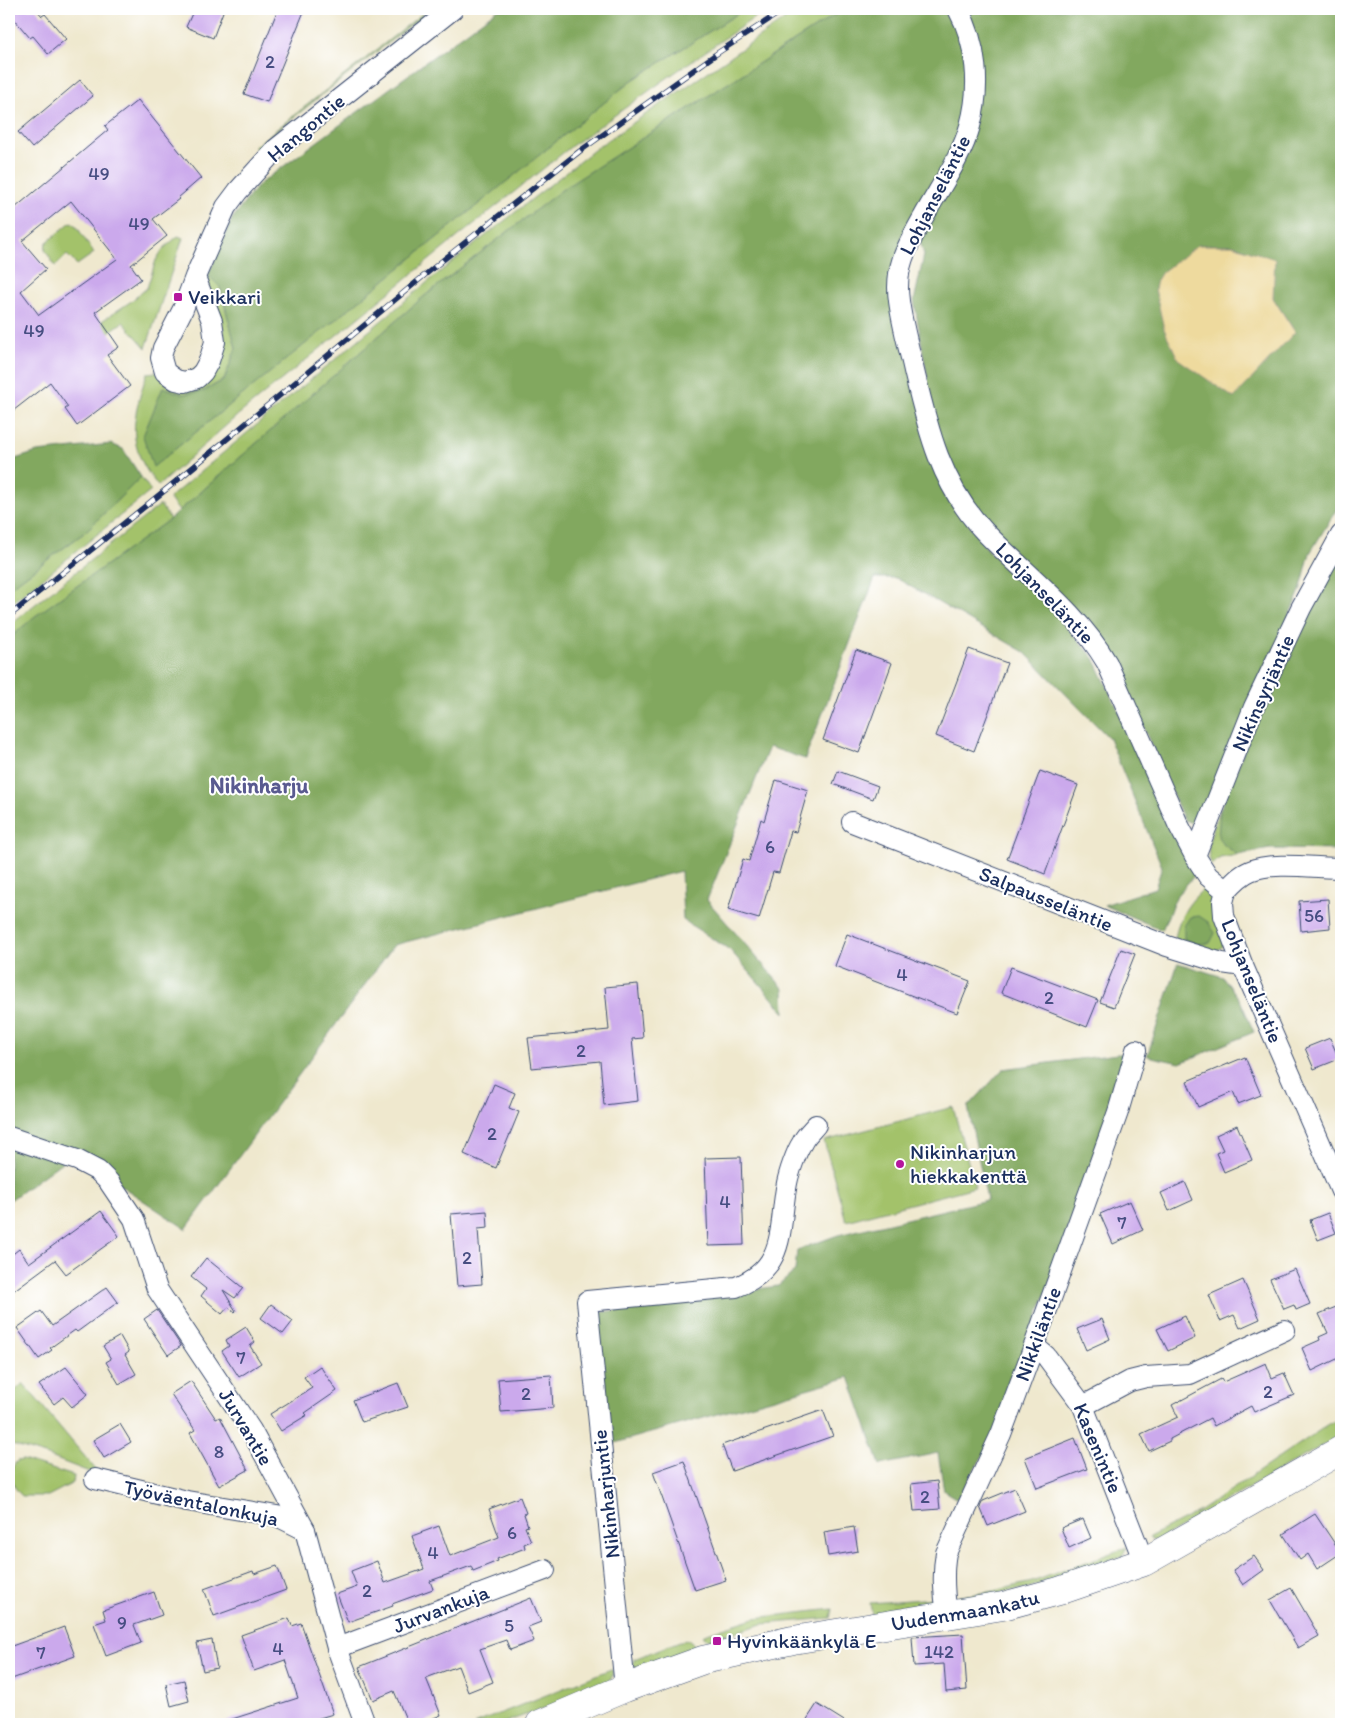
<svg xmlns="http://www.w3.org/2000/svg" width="1350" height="1733" viewBox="0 0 1350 1733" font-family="Itim,sans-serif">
<rect width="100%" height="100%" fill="#fff"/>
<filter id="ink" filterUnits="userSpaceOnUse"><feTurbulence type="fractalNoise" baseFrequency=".02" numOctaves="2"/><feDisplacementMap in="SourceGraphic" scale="10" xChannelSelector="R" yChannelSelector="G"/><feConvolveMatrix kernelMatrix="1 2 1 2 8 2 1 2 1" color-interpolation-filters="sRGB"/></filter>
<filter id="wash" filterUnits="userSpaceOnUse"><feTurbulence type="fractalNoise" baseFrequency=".0096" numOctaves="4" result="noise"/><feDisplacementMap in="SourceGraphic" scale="20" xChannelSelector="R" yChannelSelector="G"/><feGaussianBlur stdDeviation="1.12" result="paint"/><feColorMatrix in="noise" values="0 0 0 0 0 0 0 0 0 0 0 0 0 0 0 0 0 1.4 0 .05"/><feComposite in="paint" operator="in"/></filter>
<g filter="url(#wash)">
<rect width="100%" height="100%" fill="#efe8ce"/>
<g fill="#a3c26b" stroke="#5f7864">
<path d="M 745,9 L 767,9 L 670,76 L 573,145 L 464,232 L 238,415 L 158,486 C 125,445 132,420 147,373 L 156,372 L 169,386 L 223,351 C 224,342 225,333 222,324 C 217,307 207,292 208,275 L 220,287 L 236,348 L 225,379 L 204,391 L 182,394 L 163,387 L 154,466 L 631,81 Z"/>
<polygon points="800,9 844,9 563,189 422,298 179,511 169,498 436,275 599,146"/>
<polygon points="423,13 421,25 417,20 260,144 264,149 262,151 258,151 254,147"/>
<polygon points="71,222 75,224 94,253 77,265 67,255 55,266 45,250 46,243"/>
<polygon points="178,236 183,238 146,348 123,322 46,377 48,357 130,302 147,288 156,260 163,249"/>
<path d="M 141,477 L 151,491 C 103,529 57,568 9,605 L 9,588 L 84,533 Z"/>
<polygon points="160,505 170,519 34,617 9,639 9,625"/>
<path d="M 1220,810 L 1224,845 L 1238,855 L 1220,858 L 1212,865 C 1203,848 1214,827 1220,810 Z"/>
<path d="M 1207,886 L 1214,895 L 1213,905 L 1224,941 L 1222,947 L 1215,951 L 1177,941 L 1175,937 C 1181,913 1189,901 1207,886 Z"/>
<polygon points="953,1107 975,1187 846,1221 824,1141"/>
<polygon points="9,1383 16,1390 23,1383 102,1477 48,1456 9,1444"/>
<polygon points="1338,1420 1341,1420 1341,1435 1157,1541 1151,1540 1149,1537 1200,1511 1329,1424"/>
<path d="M 23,1460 L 74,1476 L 73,1483 L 48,1496 L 22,1496 C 12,1486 6,1473 17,1461 Z"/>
<polygon points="1127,1547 1122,1556 1028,1588 956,1601 955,1597 994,1591 1032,1582"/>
<polygon points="936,1598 931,1607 872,1615 870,1603"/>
<polygon points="833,1609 831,1618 763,1624 724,1635 723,1632 712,1635 713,1640 705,1638 703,1636 704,1634 754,1618"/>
<polygon points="688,1640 697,1647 680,1658 635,1671 633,1668 634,1659 680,1641"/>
<polygon points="611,1669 613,1672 609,1684 501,1724 474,1724"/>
</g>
<g fill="#82a85f" stroke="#4e6c5e" fill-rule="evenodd">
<polygon points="498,9 745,9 631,81 153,467 143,436 163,387 182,394 204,391 224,380 236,348 220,287 208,275 232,219 258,185"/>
<polygon points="844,9 948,9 966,50 968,91 963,119 948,157 890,290 947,495 989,551 1043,599 1094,658 1195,875 1177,895 1162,930 1104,905 1155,888 1162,867 1109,738 1024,652 896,578 875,578 805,759 769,747 707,900 784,989 785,1013 730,950 683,920 681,871 394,945 186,1229 73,1154 9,1201 9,639 34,617 170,519 422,298 563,189"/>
<path d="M 967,9 L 1341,9 L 1341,502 L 1310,553 L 1300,591 L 1202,813 L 1198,821 L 1192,823 L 1184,820 L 1121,676 L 974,508 L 938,437 L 914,301 L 924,255 L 919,237 L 970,147 ZM 1198,245 L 1233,245 L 1274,259 L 1273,298 L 1295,332 Z"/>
<polygon points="111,444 123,449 141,477 84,533 9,588 9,461 37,452"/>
<polygon points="1341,548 1341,850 1270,849 1238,855 1224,845 1218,837 1220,810 1269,688"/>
<polygon points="1199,916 1208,922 1215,933 1210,943 1197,944 1184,939 1184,926 1190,917"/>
<polygon points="1178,963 1223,977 1240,1000 1254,1032 1180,1063 1147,1056"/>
<polygon points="1117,1054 1130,1054 997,1432 957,1499 944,1491 938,1453 880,1465 849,1377 608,1445 597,1313 778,1286 795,1271 797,1250 838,1235 987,1200 968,1107 1003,1069"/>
</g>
<polygon fill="#eeda9e" stroke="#84847e" points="1198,245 1233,245 1275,259 1273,298 1295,332 1234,398 1178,359 1164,329 1155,289 1157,280 1162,272"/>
<g id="blocks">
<g fill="#cba9ec" fill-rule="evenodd">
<polygon points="9,9 36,9 42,16 45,14 66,39 48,54 33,36 30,38 9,13"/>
<polygon points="194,9 224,9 213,38 186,27"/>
<polygon points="278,9 305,9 267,102 244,94"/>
<polygon points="80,80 93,96 32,148 18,132"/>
<path d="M 138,100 L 201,178 L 178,198 L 179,199 L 153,219 L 167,236 L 131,265 L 141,279 L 95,312 L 119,347 L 107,355 L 130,386 L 77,426 L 65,409 L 68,407 L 50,382 L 9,414 L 9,213 L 108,130 L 105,126 ZM 71,201 L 117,259 L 39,315 L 21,291 L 46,269 L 22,241 Z"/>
<polygon points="969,649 1007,663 974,751 936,736"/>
<polygon points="856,650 892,663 859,753 823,740"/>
<polygon points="838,771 878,786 873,799 833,784"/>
<polygon points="1040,771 1078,785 1045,874 1007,859"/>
<polygon points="776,780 808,790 796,832 791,831 779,873 773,872 759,919 728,910 743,859 749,861 761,819 764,821"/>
<polygon points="1328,899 1330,928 1301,931 1299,901"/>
<polygon points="847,934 970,981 957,1013 835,966"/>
<polygon points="1121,949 1135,954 1114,1007 1100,1002"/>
<polygon points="1011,967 1098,1000 1087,1027 1001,993"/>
<polygon points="638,984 643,1038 632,1039 638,1101 604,1105 600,1061 532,1068 528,1038 609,1030 605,987"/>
<polygon points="1330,1038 1339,1059 1314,1069 1305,1048"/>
<polygon points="1245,1057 1261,1095 1238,1104 1233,1092 1198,1107 1187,1081"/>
<polygon points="494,1084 515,1093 509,1108 519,1112 496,1168 464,1154"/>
<polygon points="1237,1125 1252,1160 1224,1172 1216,1153 1223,1150 1216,1135"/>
<polygon points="741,1157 744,1245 708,1246 705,1158"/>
<polygon points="1185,1182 1193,1200 1169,1211 1161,1193"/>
<polygon points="1130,1201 1143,1230 1113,1244 1100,1214"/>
<polygon points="101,1211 119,1236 66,1274 55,1260 9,1294 9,1257 19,1249 29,1263"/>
<polygon points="487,1211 488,1228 478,1229 482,1284 457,1286 451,1214"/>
<polygon points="1328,1213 1336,1233 1318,1240 1310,1220"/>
<polygon points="206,1258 243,1288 235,1298 223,1290 236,1311 235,1312 228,1307 222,1314 201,1296 206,1289 191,1277"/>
<polygon points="1295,1269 1310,1304 1296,1310 1294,1305 1284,1309 1270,1279"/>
<polygon points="1243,1280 1260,1319 1240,1328 1234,1315 1220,1321 1209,1295"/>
<polygon points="107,1287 118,1302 77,1332 75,1330 50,1348 52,1350 39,1359 17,1328 41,1311 52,1326"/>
<polygon points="271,1304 293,1321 283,1334 261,1318"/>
<polygon points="1341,1305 1341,1365 1339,1358 1312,1371 1302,1348 1320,1340 1319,1337 1328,1333 1319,1314"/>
<polygon points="157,1310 181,1346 168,1355 144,1319"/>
<polygon points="1185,1316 1195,1338 1168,1351 1157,1329"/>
<polygon points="1102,1319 1110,1339 1086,1350 1077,1329"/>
<polygon points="246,1327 255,1342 250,1346 261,1363 239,1377 222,1351 229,1346 226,1340"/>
<polygon points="120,1336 129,1352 125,1355 136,1374 119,1384 106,1362 111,1359 103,1346"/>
<polygon points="1266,1363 1272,1378 1284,1373 1294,1395 1254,1412 1251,1406 1214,1426 1210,1418 1170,1439 1170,1441 1149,1451 1141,1434 1178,1417 1172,1405 1221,1379 1223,1382"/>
<polygon points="320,1366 337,1391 305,1413 307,1415 281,1431 270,1414 312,1388 304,1377"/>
<polygon points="66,1367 88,1394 72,1407 63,1397 54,1404 39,1385"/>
<polygon points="551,1375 553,1408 501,1412 498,1379"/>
<polygon points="191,1381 216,1419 220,1417 248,1470 219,1486 190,1433 195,1430 171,1394"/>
<polygon points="398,1383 408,1407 362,1422 353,1400"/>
<polygon points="823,1410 833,1436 732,1471 722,1445"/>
<polygon points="120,1424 131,1442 104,1458 93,1440"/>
<polygon points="1075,1438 1087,1469 1037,1488 1025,1458"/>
<polygon points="684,1461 726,1580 695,1590 653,1472"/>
<polygon points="937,1481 940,1509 914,1511 911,1484"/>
<polygon points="1015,1488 1025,1511 988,1526 980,1507 983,1501"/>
<polygon points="520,1497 526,1513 524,1514 528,1526 525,1527 531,1541 524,1544 525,1548 497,1559 498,1561 473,1571 471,1566 430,1581 433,1589 392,1604 393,1606 348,1622 337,1594 357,1587 351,1571 377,1561 385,1583 424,1569 412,1536 439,1526 450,1556 499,1537 489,1509"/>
<polygon points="1315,1514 1341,1553 1317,1569 1308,1554 1300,1560 1283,1534"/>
<polygon points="1083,1519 1091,1538 1069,1548 1061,1528"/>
<polygon points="854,1527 858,1551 828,1556 824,1532"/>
<polygon points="1254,1556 1264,1570 1243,1585 1233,1570"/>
<polygon points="277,1566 286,1590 214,1616 204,1589 253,1571 254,1574"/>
<polygon points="1291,1588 1319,1636 1298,1648 1270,1600"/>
<polygon points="154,1592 162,1615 134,1625 141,1643 106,1656 94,1624 106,1620 103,1610"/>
<polygon points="531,1598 541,1622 528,1627 534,1641 510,1650 506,1640 480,1649 493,1682 468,1692 458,1666 426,1678 441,1715 419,1724 408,1724 394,1691 373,1700 359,1667"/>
<polygon points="289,1618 292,1626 301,1623 333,1714 299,1724 226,1724 226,1721 298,1698 285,1660 254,1671 241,1635"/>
<polygon points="64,1627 75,1656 9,1680 9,1647"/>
<polygon points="963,1634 967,1690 946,1692 944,1664 914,1666 912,1637"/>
<polygon points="212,1640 217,1668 203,1671 197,1643"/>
<polygon points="184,1680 189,1701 171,1706 166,1684"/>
<polygon points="817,1704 849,1724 804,1724"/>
</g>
</g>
</g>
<g filter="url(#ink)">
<use href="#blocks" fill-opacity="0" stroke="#3b4b6f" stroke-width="1"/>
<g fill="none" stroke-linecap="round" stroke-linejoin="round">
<defs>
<g id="street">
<path d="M 958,9 C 977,44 981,87 970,126 C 961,158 940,187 924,216 C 908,245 894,266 899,301 C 902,324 909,348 914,371 C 928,430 941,485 984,531 C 1026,575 1076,610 1107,663 L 1178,824 L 1195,856 L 1208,876 L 1226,891 L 1223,902 L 1224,916 L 1243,966 L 1341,1191"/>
<polyline points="195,277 212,321 215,342 209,361 203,372 197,378 185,382 176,380 165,372 161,358 163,348 183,309 195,277 202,261 226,207 238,191 276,149 453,9"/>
<polyline points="852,822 1167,946 1222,963 1243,966"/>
<polyline points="1195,856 1254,707 1301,608 1341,535"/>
<path d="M 1226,891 C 1233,883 1240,875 1250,871 C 1272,861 1317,868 1341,868"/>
<polyline points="9,1137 77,1160 98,1171 109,1182 134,1219 157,1289 251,1430 305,1530 337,1648 365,1724"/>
<polyline points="1034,1346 1046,1356 1083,1406 1144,1562"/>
<polyline points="1083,1406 1130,1381 1146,1377 1190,1374 1285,1330"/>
<polyline points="95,1479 187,1501 277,1516 305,1530"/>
<path d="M 947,1615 C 944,1594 942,1574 946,1553 L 1001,1434 L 1034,1346 L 1118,1112 L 1136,1050"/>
<polyline points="337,1648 545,1570"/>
<path d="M 625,1688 L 587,1301 L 736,1287 C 788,1267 778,1228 787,1183 C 789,1173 796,1152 802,1143 C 805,1136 812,1130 816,1125"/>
</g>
<g id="secondary">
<path id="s1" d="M 540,1724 L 625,1688 L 703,1660 L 793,1640 L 1003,1606 L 1059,1591 L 1144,1562 L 1341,1450"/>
</g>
</defs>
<use href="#street" stroke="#3b4b6f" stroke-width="22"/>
<use href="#secondary" stroke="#3b4b6f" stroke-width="29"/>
<use href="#street" stroke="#fff" stroke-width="20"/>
<use href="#secondary" stroke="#fff" stroke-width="28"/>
<defs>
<polyline id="rail" points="9,616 174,483 443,260 580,151 719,52 785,9"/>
</defs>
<use href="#rail" stroke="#1b2f5e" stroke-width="5.5"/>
<use href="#rail" stroke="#fff" stroke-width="4" stroke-dasharray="11" stroke-linecap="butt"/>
</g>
</g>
<g fill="#b5179e" stroke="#fff" stroke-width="2">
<rect x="173" y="292" width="10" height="10" rx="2.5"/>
<circle cx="900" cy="1164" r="5"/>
<rect x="712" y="1636" width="10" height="10" rx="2.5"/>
</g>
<g text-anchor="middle" stroke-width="4" stroke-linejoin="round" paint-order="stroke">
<g font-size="19" fill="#474e82">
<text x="270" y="68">2</text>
<text x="99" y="180">49</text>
<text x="139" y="230">49</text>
<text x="34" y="337">49</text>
<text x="770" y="853">6</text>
<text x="1314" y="922">56</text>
<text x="902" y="981">4</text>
<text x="1049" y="1004">2</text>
<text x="581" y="1057">2</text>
<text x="492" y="1140">2</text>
<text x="725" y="1208">4</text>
<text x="1122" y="1229">7</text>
<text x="467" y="1264">2</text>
<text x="241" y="1364">7</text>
<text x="1268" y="1398">2</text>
<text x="526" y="1400">2</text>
<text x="219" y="1458">8</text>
<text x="925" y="1503">2</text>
<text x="512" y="1539">6</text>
<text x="433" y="1559">4</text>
<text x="367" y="1597">2</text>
<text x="122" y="1629">9</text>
<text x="509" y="1632">5</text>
<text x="278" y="1655">4</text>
<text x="939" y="1658">142</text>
<text x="41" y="1659">7</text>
</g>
<g font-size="21" fill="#1b2f5e" stroke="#fff">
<text transform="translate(306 128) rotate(-40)" y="7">Hangontie</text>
<text transform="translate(935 195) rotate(-63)" y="7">Lohjanseläntie</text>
<text transform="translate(1045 593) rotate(46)" y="7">Lohjanseläntie</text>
<text transform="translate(1263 693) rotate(-66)" y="7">Nikinsyrjäntie</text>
<text transform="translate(1046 899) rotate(22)" y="7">Salpausseläntie</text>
<text transform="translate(1252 981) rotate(68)" y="7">Lohjanseläntie</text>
<text transform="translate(1038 1334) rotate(-70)" y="7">Nikkiläntie</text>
<text transform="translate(246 1427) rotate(59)" y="7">Jurvantie</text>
<text transform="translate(1098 1448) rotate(67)" y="7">Kasenintie</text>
<text transform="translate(606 1494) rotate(-96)" y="7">Nikinharjuntie</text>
<text transform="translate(201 1503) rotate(12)" y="7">Työväentalonkuja</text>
<text transform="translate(441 1609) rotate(-21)" y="7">Jurvankuja</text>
<text dy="7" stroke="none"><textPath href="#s1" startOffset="442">Uudenmaankatu</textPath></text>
</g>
<g font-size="21" fill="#1b2f5e" stroke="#fff" text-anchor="start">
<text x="188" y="304">Veikkari</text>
<text x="910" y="1159">Nikinharjun<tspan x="910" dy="24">hiekkakenttä</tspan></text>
<text x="727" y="1648">Hyvinkäänkylä E</text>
</g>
<g font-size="22" font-weight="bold" fill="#595a90" stroke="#fff">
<text x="259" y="793">Nikinharju</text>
</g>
</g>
<rect width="1350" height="1733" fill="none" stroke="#fff" stroke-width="30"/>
</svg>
